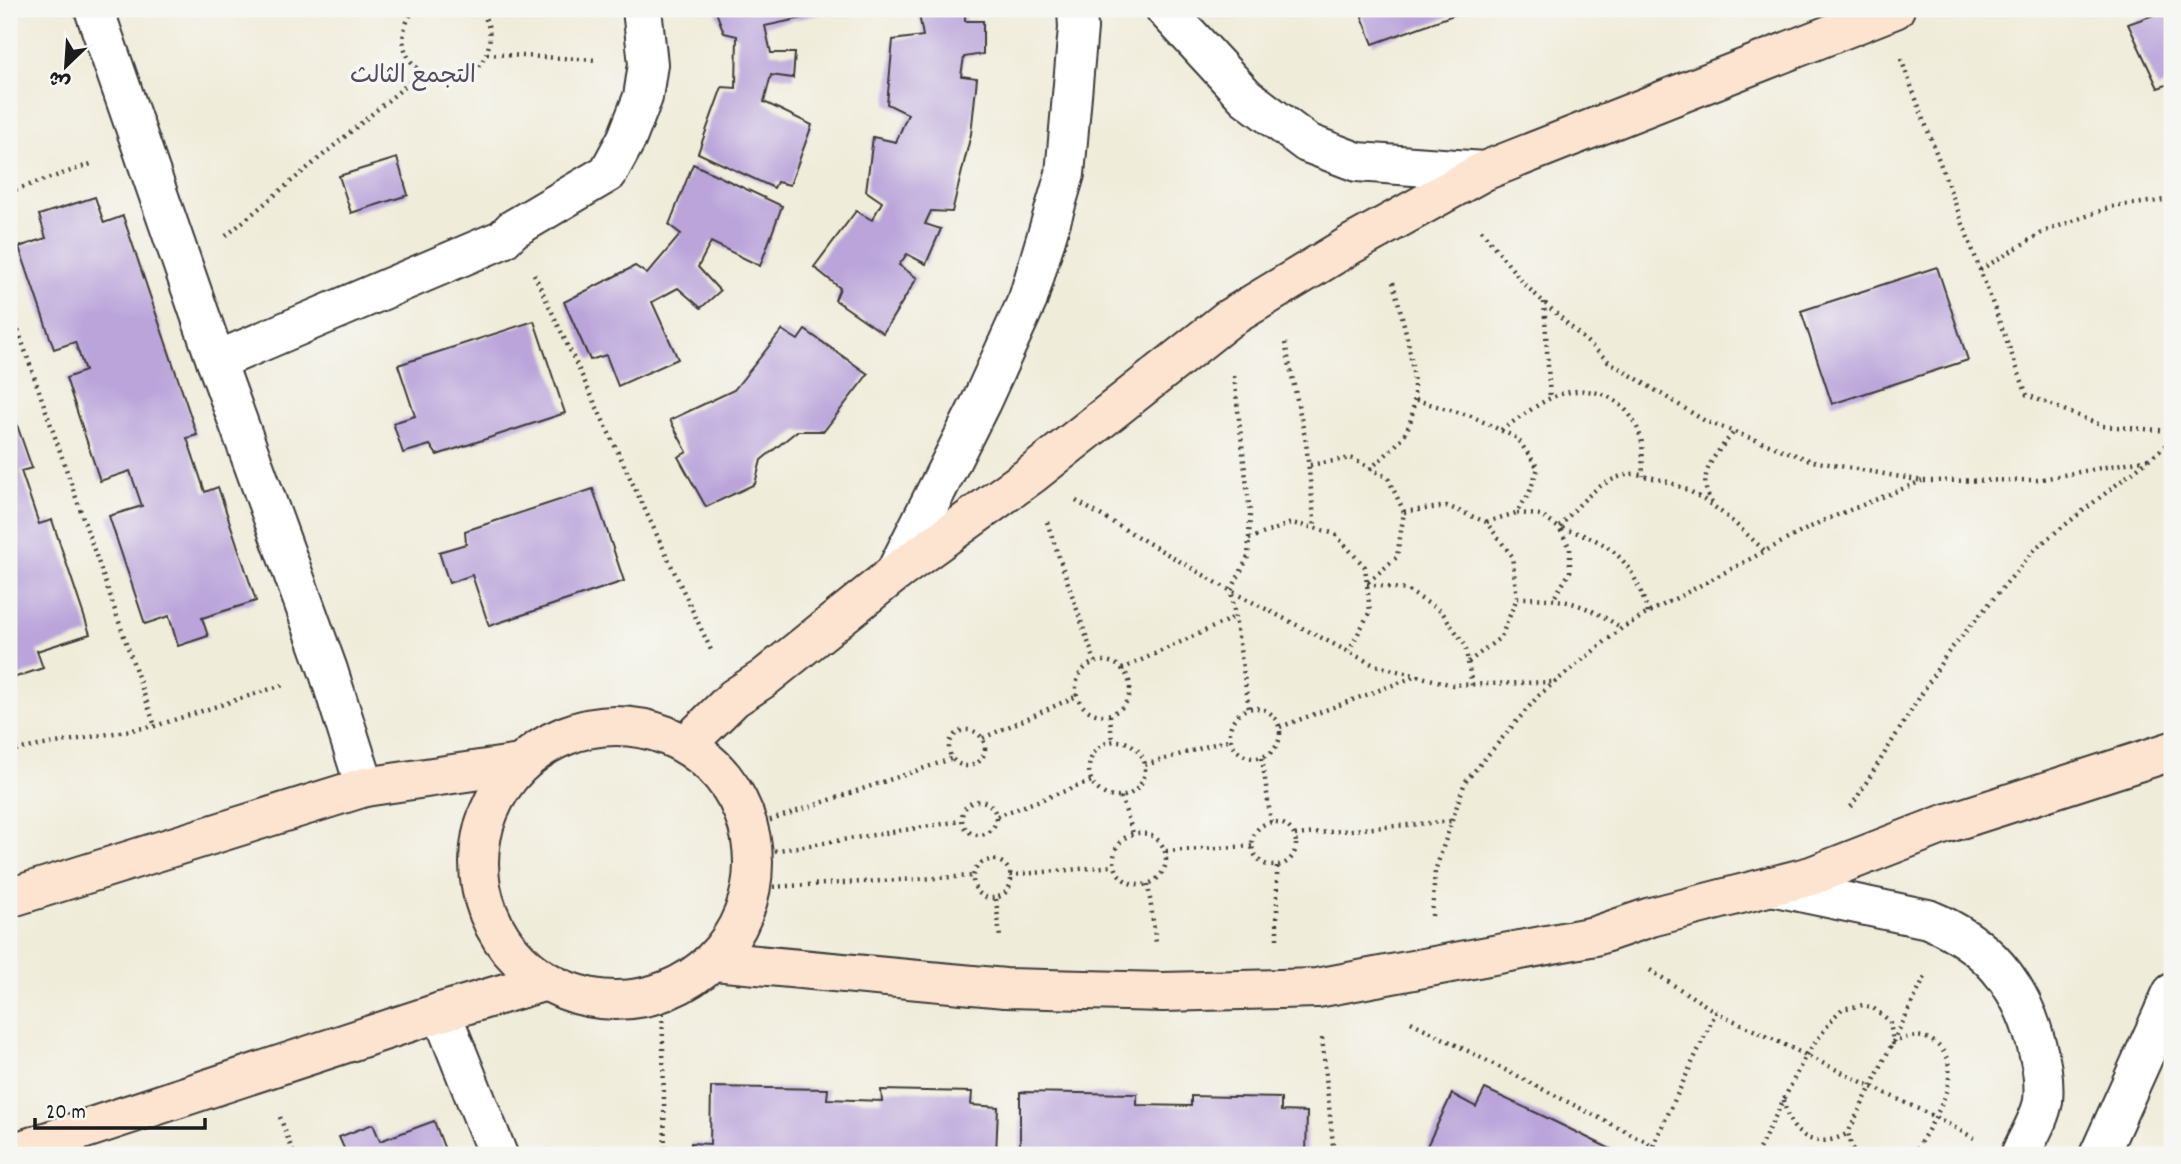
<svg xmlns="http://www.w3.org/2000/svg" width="2181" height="1164" viewBox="0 0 2181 1164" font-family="Dekko,'Playpen Sans Arabic',sans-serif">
<rect width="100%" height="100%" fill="#f6f6f2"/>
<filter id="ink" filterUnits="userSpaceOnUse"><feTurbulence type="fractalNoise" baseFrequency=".0143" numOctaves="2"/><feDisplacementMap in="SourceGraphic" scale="14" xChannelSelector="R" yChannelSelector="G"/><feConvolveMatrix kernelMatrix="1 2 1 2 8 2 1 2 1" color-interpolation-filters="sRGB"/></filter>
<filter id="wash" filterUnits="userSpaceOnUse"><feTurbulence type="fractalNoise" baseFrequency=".00686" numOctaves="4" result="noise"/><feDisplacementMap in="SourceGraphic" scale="28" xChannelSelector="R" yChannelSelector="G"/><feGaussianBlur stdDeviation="1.57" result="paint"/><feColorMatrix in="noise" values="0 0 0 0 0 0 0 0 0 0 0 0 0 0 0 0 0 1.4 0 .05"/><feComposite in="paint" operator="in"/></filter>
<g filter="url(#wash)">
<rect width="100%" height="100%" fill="#f0ecda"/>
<g id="blocks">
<g fill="#baa4da">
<polygon points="715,9 820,9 821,14 765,26 771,53 795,53 793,78 771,75 764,102 812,125 790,185 777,182 774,188 698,153 722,87 736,88 737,36 724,33"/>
<polygon points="918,9 965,9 965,21 983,21 983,54 964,57 961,76 977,78 971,134 952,212 931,211 925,224 941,229 926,264 907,254 899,265 917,278 883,333 835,300 840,288 814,267 856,211 872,220 882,202 866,191 873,137 896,142 908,114 887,104 893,40 923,36"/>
<polygon points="1359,9 1470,9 1373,44"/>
<polygon points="2170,9 2172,9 2172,83 2158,88 2128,24"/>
<polygon points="397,158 408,195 351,213 339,176"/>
<polygon points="693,164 782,206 760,266 711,242 698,267 720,291 701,308 678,288 652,302 678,359 618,386 606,355 590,360 564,302 635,266 647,274 681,234 669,225"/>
<polygon points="95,197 104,223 123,216 197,435 187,438 205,492 218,487 256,601 202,618 208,636 178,646 169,616 145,624 109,516 142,506 130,471 100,481 66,378 85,371 75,342 54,349 19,247 46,238 39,215"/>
<polygon points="1937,267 1968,360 1832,404 1801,311"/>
<polygon points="534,321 565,413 437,455 430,445 403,453 393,423 415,416 398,365"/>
<polygon points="782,330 798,340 805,330 868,374 824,431 797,431 761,460 755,484 706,507 678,457 687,452 670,420 734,390"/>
<polygon points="9,402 32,468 21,471 39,524 52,520 90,634 37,651 43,668 13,678 9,666"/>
<polygon points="593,489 624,581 489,626 472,575 449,583 439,552 466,544 465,531"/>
<polygon points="711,1087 828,1089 827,1099 882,1101 881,1090 972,1092 971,1105 998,1107 996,1155 691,1155 691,1143 710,1144"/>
<polygon points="1485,1089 1541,1115 1623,1155 1441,1155 1426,1148 1452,1094 1476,1107"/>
<polygon points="1020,1092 1137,1094 1137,1105 1191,1106 1191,1096 1281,1098 1281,1111 1307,1112 1306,1155 1000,1155 1000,1149 1020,1149"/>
<polygon points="434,1121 447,1155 347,1155 339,1137 373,1124 380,1141"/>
</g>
</g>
</g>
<g filter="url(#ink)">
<use href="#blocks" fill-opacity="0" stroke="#3c3b38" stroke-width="2"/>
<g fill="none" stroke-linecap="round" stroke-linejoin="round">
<defs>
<g id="street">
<polyline points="94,9 216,361 328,670 365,787"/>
<polyline points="1165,9 1246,97 1307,143 1357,162 1484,171"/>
<polyline points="216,361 503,239 513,229 608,173 627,138 643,97 648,64 642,9"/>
<polyline points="895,573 981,402 1028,299 1065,174 1078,28 1077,9"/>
<path d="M 1771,886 L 1928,919 C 1986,943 2020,982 2036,1043 C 2041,1062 2045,1080 2043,1101 C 2040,1119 2027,1139 2020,1155"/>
<polyline points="441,1012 498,1155"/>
<polyline points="2099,1155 2172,993"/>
</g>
<g id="secondary">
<circle cx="616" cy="863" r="137"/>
<polyline points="686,745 734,698 763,679 895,573 1031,475 1228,319 1352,244 1484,171 1895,9"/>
<polyline points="9,898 365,787 520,764"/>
<polyline points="714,961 1005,988 1163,992 1317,988 1595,936 1651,917 1811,876 1942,825 2172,751"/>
<polyline points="9,1154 441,1012 546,981"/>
</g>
</defs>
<use href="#street" stroke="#3c3b38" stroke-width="42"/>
<use href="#secondary" stroke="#3c3b38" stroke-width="42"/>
<g stroke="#3c3b38" stroke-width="4.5" stroke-dasharray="2 5" stroke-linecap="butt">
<path d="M 414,9 C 370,73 476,111 489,44 C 491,31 488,19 479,9"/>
<polyline points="487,54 598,60"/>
<polyline points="1901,59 2027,395 2103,426 2172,431"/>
<polyline points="9,192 94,163"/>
<polyline points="1481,230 1524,284 1608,361 1705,421 1812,461 1923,481 2037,480 2148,459"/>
<polyline points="226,236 421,73"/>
<polyline points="1980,270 2043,232 2111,207 2172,199"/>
<polyline points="534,274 712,652"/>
<polyline points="1544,302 1550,398"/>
<polyline points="9,304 155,726"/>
<polyline points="1285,343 1306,442 1315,528"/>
<polyline points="1234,376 1250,513 1249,539 1248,557 1231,591 1249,708"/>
<polyline points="1416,400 1471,416 1517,438 1538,468 1529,494 1516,513 1486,522"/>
<path d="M 1501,430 C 1517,420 1534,406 1551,398 C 1591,379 1633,399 1642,443 C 1643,453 1642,465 1643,476"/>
<polyline points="1310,465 1351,458 1388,478 1404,512 1397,557 1367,583"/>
<path d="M 1370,469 C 1381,459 1393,449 1402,438 C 1430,401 1402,320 1392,278"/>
<polyline points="1076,501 1231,591 1374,665 1453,685 1555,682"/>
<path d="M 1712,503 C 1694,475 1716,454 1734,432"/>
<polyline points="1404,512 1447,506 1486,522 1512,556 1517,598 1501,637 1467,663"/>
<polyline points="1517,513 1540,515 1559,528 1570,548 1570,572 1554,598"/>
<polyline points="1047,522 1095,662"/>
<polyline points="1249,539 1291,523 1315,528 1335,534 1365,567 1370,611 1349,651"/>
<polyline points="1367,584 1407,590 1442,612 1465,645 1472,685"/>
<path d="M 1517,598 C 1566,598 1581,602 1622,628"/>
<path d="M 1648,613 C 1633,561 1612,540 1559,528 C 1578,505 1600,478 1632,474 C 1637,473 1643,476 1648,477 C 1698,486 1729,518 1765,551"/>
<circle cx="1103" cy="688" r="27"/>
<polyline points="1122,669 1235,617"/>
<circle cx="1255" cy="733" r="25"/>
<polyline points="1110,715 1112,742"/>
<polyline points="1280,727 1417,676"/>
<circle cx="967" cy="748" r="18"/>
<polyline points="983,738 1077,696"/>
<circle cx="1117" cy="769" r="28"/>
<polyline points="9,751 155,726 283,685"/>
<polyline points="1262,758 1271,822"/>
<polyline points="1145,765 1231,739"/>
<polyline points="1121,797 1133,833"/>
<circle cx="979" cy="818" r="17"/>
<polyline points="1851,807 1946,655 2037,547 2172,441"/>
<polyline points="997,816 1092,781"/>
<circle cx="1274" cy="844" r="22"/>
<polyline points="750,827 951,759"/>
<circle cx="1140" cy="859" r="26"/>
<polyline points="1295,835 1452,821"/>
<polyline points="1166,851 1253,846"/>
<polyline points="754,854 961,821"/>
<circle cx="992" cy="879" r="19"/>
<polyline points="1277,867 1277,940"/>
<polyline points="1010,875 1114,866"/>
<polyline points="1148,884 1156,943"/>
<polyline points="752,888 973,876"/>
<polyline points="996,899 1000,938"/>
<polyline points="1432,916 1435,871 1465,782 1539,695 1622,628 1648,613 1820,522 1922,481"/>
<polyline points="1650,970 1716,1012 1935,1117 1974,1138"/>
<polyline points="662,992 665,1155"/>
<polyline points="1411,1022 1672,1155"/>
<polyline points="1322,1038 1334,1155"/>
<path d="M 1784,1100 C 1788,1137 1817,1151 1848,1133"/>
<polyline points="280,1117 294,1155"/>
<polyline points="1653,1146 1716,1012"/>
<path d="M 1756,1155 L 1806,1055 L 1834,1017 L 1842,1009 L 1863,1005 L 1873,1008 L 1890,1021 L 1893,1043 C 1907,1036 1921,1033 1934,1042 C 1972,1070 1929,1127 1913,1155"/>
<polyline points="1858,1155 1852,1147 1848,1133 1927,973"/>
</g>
<use href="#street" stroke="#fff" stroke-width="38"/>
<use href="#secondary" stroke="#fde4d0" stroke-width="38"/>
</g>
</g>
<g text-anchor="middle" stroke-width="7" stroke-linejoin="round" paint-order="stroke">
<g font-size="24" fill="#534c5e" stroke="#f6f6f2">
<text x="413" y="82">التجمع الثالث</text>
</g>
</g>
<rect width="2181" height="1164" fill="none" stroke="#f6f6f2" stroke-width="35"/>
<g transform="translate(66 66) rotate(205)" stroke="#f6f6f2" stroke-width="5" paint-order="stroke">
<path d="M0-5L12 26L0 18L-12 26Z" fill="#1c1c1c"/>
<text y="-10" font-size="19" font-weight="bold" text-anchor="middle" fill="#1c1c1c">ش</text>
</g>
<path d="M35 1118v10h170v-10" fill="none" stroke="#1c1c1c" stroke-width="3.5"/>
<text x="46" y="1118" font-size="21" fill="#1c1c1c" stroke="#f6f6f2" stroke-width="5" paint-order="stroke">20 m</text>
</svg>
